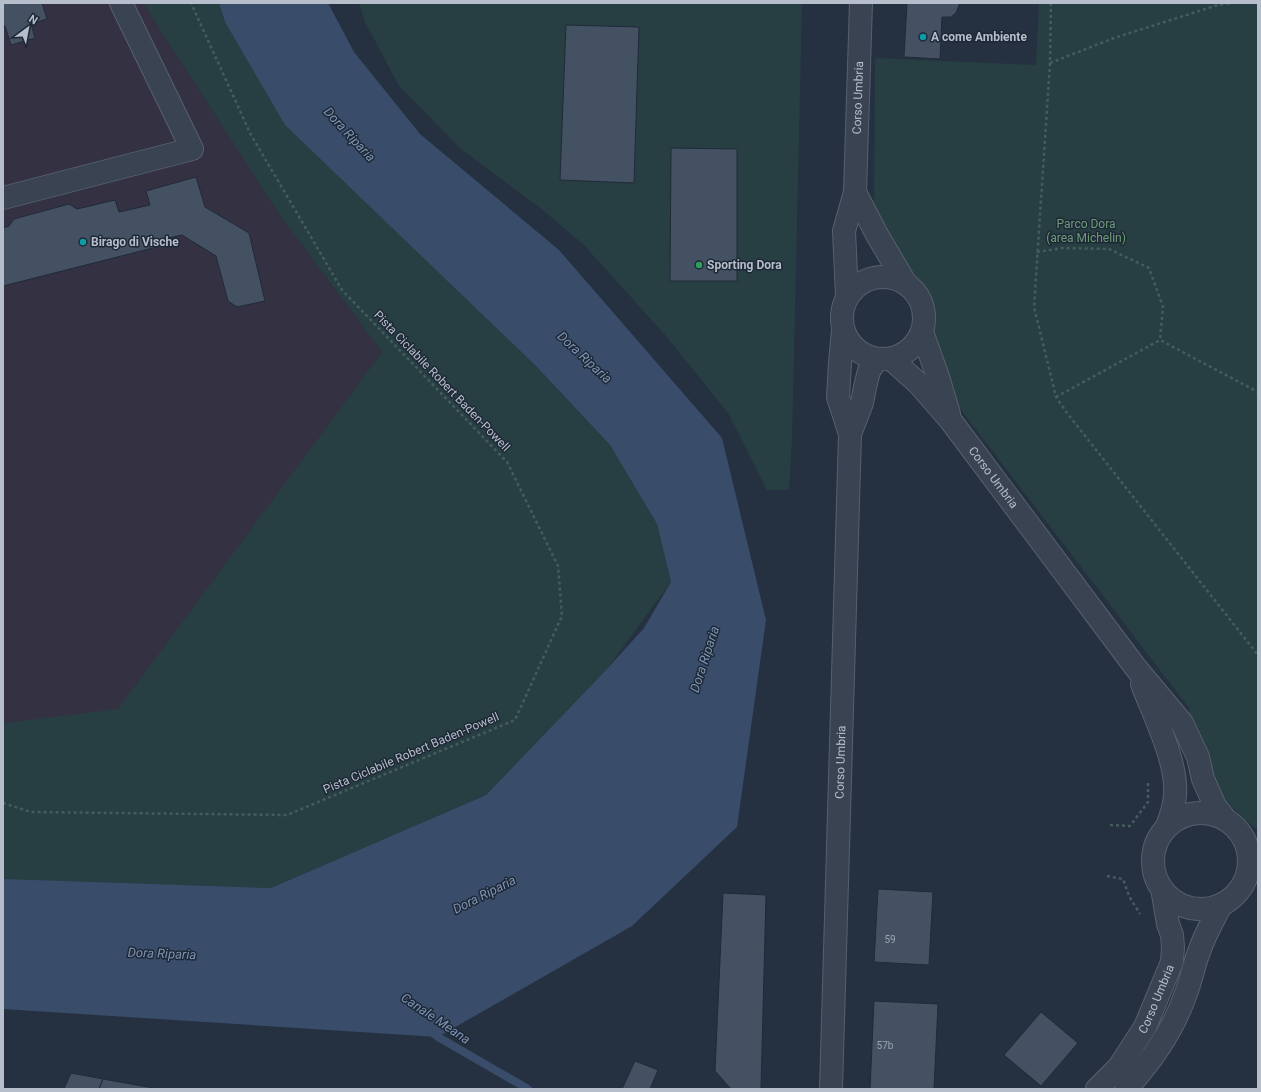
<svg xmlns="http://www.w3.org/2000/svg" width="1261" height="1092" viewBox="0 0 1261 1092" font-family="Roboto,sans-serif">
<rect width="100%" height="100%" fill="#253141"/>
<polygon fill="#343242" points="3,3 143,3 279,214 382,352 118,710 3,723"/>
<g fill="#273f42">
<polygon points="143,3 219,3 225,22 535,365 610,445 657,524 671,582 606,670 486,795 271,888 3,880 3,723 118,709 382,352 279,214"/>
<polygon points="359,3 802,3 792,440 789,490 767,490 728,413 666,336 583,244 539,207 462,150 399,86 365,22"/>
<polygon points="1039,3 1258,3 1258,830 1245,820 1226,800 1210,779 1190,738 1189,708 948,393 933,354 930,307 923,290 874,227 875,58 1036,65"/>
</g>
<polygon fill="#394c69" points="219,3 328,3 354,52 420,134 559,250 722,438 766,620 737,827 632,926 438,1037 3,1009 3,879 271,888 486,795 606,670 644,628 671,582 657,524 610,445 535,365 285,125 225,22"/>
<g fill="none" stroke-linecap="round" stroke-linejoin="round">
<polyline stroke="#394c69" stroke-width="8" points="429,1030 438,1037 528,1089"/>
</g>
<g fill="#445163" stroke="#202a38">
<polygon points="3,3 42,3 47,19 31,24 35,38 11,45 5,26 3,26"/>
<polygon points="907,3 960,3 956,13 951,17 942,17 940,59 904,57"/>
<polygon points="566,25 639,27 634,183 560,180"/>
<polygon points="671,148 737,149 737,281 670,281"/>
<polygon points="196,177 205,207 249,233 265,301 237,307 228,301 216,256 182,235 164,239 161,246 3,286 3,228 9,226 14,219 69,204 77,209 115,200 119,212 150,205 146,191"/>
<polygon points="878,889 933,892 929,965 874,962"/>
<polygon points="723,893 766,895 761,1089 731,1089 715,1071"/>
<polygon points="874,1001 938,1004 934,1089 870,1089"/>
<polygon points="1041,1012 1078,1043 1041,1086 1004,1055"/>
<polygon points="635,1061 658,1070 650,1089 622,1089"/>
<polygon points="71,1073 103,1079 99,1089 64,1089"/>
<polygon points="103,1079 159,1089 99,1089"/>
</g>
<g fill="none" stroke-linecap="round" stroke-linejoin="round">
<defs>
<g id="minor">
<polyline points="855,192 876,233 906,284"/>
<polyline points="3,198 192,149 121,3"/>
<circle cx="883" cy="318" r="41"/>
<path id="s1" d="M 847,296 L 844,231 L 855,192 L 861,3"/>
<polyline points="922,332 938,377 949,414"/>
<path id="s2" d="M 891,359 L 918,383 L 951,421 L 1136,668 L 1182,723 L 1198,757 L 1203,779 L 1215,806 L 1226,820"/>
<polyline points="850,434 862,403 865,387 869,371 877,359"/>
<path d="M 1142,684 C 1154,716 1178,762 1175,796 C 1174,807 1171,816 1167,826"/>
<circle cx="1201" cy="861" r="48"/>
<path id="s3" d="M 831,1089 L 850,434 L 838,397 L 840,363 L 843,330"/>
<path id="s4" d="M 1097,1089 L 1119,1067 L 1145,1027 L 1172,962 L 1173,947 L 1172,935 L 1168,924 L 1163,894"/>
<path d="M 1126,1089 C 1150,1063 1173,1030 1185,996 C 1191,982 1193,967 1199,952 C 1204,936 1213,921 1221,905"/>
</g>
</defs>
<use href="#minor" stroke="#57616e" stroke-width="24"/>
<g stroke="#455c5f" stroke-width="2.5" stroke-dasharray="3 3" stroke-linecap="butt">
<polyline points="1051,3 1050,63 1034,307 1056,397 1067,413 1258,655"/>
<polyline points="1050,63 1114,38 1218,5 1232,3"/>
<polyline points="1037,252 1063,248 1109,249 1149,268 1163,307 1160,340"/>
<polyline points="1056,397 1160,340 1258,392"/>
<polyline points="3,803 31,812 287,815 515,720 562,616 558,566 507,462 342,290 250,133 191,3"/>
<polyline points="1110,825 1130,826 1148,802 1148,780"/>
<polyline points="1107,876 1123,879 1129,896 1140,914"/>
</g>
<use href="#minor" stroke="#394351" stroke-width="22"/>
</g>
<g fill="#0f9aa8" stroke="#1e2836" stroke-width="1.5">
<circle cx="923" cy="37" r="4"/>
<circle cx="83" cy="242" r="4"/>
</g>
<circle fill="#2e9e5b" stroke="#1e2836" stroke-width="1.5" cx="699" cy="265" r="4"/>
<g text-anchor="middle" stroke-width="3" stroke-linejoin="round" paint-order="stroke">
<g font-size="10" fill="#9aa3b1">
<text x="890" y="943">59</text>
<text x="885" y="1049">57b</text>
</g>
<g font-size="12" font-weight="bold" fill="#b6becb" stroke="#1e2836" text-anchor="start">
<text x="931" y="41">A come Ambiente</text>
<text x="91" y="246">Birago di Vische</text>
<text x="707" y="269">Sporting Dora</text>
</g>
<g font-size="12" fill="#b6becb" stroke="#1e2836">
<text dy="4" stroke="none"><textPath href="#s1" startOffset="200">Corso Umbria</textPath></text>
<text transform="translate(442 381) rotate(46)" y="4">Pista Ciclabile Robert Baden-Powell</text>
<text dy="4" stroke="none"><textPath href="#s2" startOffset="157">Corso Umbria</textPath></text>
<text transform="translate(411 753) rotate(-23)" y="4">Pista Ciclabile Robert Baden-Powell</text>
<text dy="4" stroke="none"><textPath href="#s3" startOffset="327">Corso Umbria</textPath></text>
<text dy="4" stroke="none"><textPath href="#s4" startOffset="109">Corso Umbria</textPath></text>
</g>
<g font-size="12" fill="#6d9d78" stroke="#1e2836">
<text x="1086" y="228">Parco Dora<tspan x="1086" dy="14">(area Michelin)</tspan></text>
</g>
<g font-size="13" font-style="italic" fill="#7d94b3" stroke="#1e2836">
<text transform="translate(350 134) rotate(47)" y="5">Dora Riparia</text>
<text transform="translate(585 357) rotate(43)" y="5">Dora Riparia</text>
<text transform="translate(704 659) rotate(-72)" y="5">Dora Riparia</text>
<text transform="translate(484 894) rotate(-27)" y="5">Dora Riparia</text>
<text transform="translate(162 953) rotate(2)" y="5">Dora Riparia</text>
<text transform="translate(436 1018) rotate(34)" y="5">Canale Meana</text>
</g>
</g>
<rect width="1261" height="1092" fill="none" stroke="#b6becb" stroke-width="8"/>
<g transform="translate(28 28) rotate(32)" stroke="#1e2836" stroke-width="3" paint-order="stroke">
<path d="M0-3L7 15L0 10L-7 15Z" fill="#b6becb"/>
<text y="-6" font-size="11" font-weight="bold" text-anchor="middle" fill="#b6becb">N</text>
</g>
</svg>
